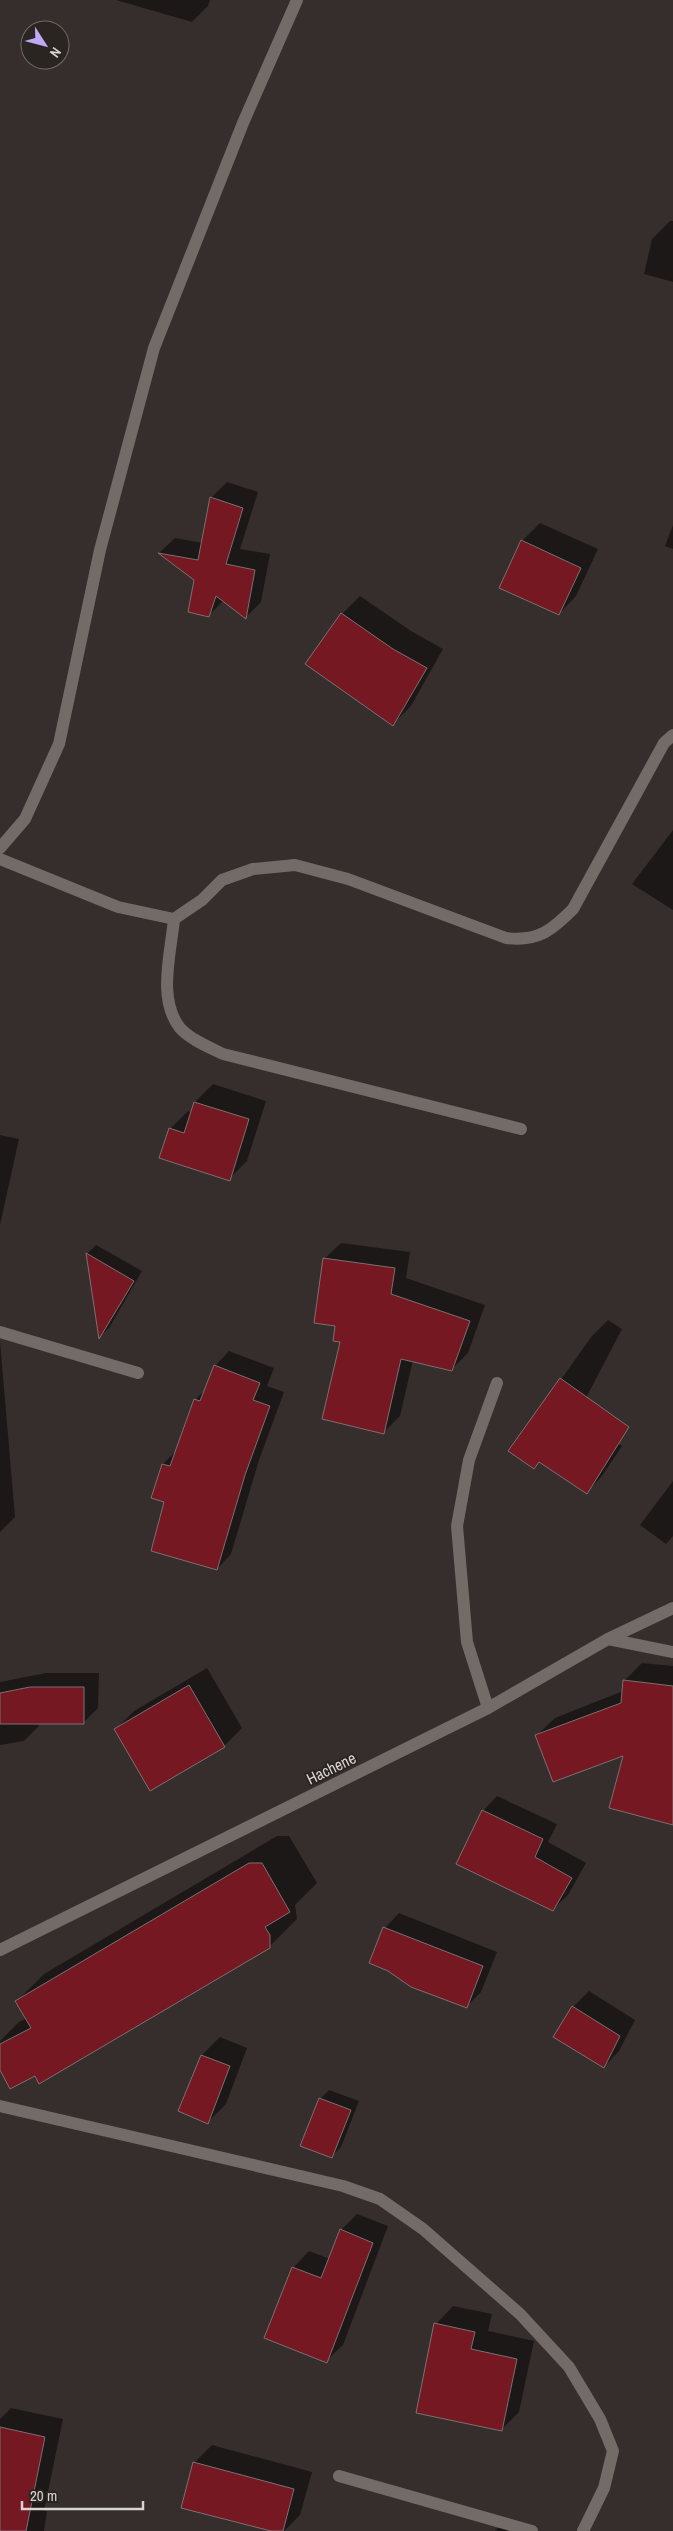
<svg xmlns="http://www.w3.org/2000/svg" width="673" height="2531" viewBox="0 0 673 2531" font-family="'Archivo Narrow',sans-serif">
<rect width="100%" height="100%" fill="#352e2c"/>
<g fill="#0007">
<polygon points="116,0 210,0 208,6 192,22"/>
<polygon points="670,221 673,221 673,282 644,274 652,239"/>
<polygon points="227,482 258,492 240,549 270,554 261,602 246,617 224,600 209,615 196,579 160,552 175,538 203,543 211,498"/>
<polygon points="540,523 598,549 576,596 559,614 522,541"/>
<polygon points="673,525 673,549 665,546"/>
<polygon points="360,596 411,631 443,649 411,706 393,724 307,664 342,614"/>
<polygon points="673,830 673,910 632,884"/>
<polygon points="213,1084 266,1101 247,1161 229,1179 170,1129 188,1111 192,1113 195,1102"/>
<polygon points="0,1135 19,1139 0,1225"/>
<polygon points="341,1243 410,1252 406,1278 485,1305 468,1353 452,1369 413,1360 400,1416 384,1432 342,1341 337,1325 324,1259"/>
<polygon points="96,1245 142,1271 109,1328 100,1336 87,1254"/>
<polygon points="608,1320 622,1329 575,1419 622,1446 602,1476 587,1492 540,1461 510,1451 592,1336"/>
<polygon points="0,1341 15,1517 0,1532"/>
<polygon points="229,1351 274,1368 267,1386 284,1392 259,1460 231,1554 217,1569 166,1502 163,1464 177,1450 195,1400 206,1389 215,1366"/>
<polygon points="673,1481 673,1536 666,1544 640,1525"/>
<polygon points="642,1663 673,1666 673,1823 625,1754 537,1735 555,1718 623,1691 624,1681"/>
<polygon points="207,1668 242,1728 224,1746 116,1729 134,1711"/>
<polygon points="46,1673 99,1673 98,1708 83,1723 38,1723 39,1726 24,1741 0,1745 0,1682"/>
<polygon points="497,1796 557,1824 548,1842 586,1863 568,1895 553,1909 483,1811"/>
<polygon points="277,1836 289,1836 317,1883 295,1905 297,1919 269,1947 36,2074 0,2067 0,2041 19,2022 27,2018 17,2001 44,1974"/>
<polygon points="399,1913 497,1952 481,1992 466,2007 385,1928"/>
<polygon points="589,1991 635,2020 619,2051 604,2067 555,2037 573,2007"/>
<polygon points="220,2037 247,2048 226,2104 208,2122 179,2111 202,2055"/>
<polygon points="329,2090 359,2101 341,2147 332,2156 320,2099"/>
<polygon points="357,2214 388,2226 343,2345 326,2361 293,2268 309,2251 330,2259 341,2230"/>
<polygon points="453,2306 492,2314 488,2331 534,2341 519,2412 501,2430 436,2324"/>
<polygon points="11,2408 63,2419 44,2511 47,2511 44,2531 0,2531 0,2419"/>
<polygon points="212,2445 312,2472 300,2515 284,2531 276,2531 194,2463"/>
<polygon points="507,2519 534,2531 495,2531"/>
</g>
<g fill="#751821" stroke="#797171">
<polygon points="210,497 243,508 226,564 255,570 246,619 216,596 209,617 188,612 194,580 158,553 198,560"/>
<polygon points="521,540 581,568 559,615 499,588"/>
<polygon points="341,613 393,649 427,668 393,726 305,664"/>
<polygon points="194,1102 249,1119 230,1181 159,1158 169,1128 184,1133"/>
<polygon points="86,1253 134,1281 99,1339"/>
<polygon points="323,1258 395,1268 391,1294 470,1321 452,1371 401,1359 384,1434 322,1419 340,1342 333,1341 335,1326 314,1323"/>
<polygon points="214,1365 260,1383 253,1400 270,1406 245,1475 217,1570 151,1551 164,1502 151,1498 162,1464 170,1466 194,1399 200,1401"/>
<polygon points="560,1378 629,1427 587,1494 539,1462 534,1469 508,1451"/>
<polygon points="623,1680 673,1686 673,1825 609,1808 623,1756 553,1782 535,1735 621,1703"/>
<polygon points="189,1685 225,1747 150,1791 114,1729"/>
<polygon points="30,1687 84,1687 84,1724 0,1724 0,1693"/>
<polygon points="482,1810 543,1839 535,1857 572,1878 553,1911 456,1864"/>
<polygon points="249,1863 262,1863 290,1912 265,1927 270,1935 270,1948 39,2084 35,2076 10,2089 0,2070 0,2044 31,2028 15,2001"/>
<polygon points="383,1927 483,1966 467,2008 411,1987 388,1971 369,1963"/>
<polygon points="572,2006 620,2036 604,2068 553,2037"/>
<polygon points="201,2055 230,2066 208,2124 178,2111"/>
<polygon points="319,2098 351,2110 332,2158 300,2146"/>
<polygon points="340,2229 373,2243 327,2363 264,2338 292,2267 321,2278"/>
<polygon points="434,2323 475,2332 471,2349 517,2359 502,2431 416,2413"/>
<polygon points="0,2427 45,2437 26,2531 0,2531"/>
<polygon points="193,2462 294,2489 283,2531 271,2531 181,2508"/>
</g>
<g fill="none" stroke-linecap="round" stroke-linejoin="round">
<g stroke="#726b68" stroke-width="12">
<polyline points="0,848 25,819 59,744 100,550 154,348 243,123 297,0"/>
<path d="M 0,859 L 118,907 L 174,919 L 202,900 L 222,880 L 253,869 L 295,865 L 348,879 L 506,938 C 538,942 552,930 573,909 L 664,743 L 673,735"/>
<path d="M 174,919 C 171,953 157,999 180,1028 C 191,1040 209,1047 223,1054 L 521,1129"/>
<polyline points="0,1332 138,1373"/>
<polyline points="608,1639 673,1652"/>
<polyline points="488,1708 467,1642 457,1526 469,1460 497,1383"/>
<polyline points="0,2106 343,2186 380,2199 423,2229 520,2314 569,2367 600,2419 613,2451 604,2488 583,2531"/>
<polyline points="339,2476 532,2531"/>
</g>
<polyline stroke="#726b68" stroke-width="12" points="0,1950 488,1708 608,1639 673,1608"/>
</g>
<g text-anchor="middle" stroke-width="4" stroke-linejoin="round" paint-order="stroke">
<g font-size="16" fill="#d7d3d1" stroke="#2b2522">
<text transform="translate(331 1768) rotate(-26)" y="6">Hachene</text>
</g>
</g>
<g transform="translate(45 45) rotate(126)"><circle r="24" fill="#2b2522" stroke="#706b68"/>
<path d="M0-4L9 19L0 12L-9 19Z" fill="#bda9f5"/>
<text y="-8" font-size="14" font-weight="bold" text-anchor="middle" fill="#d7d3d1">N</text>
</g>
<path d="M22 2501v8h121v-8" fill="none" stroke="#d7d3d1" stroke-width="2.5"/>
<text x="30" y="2501" font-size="15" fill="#d7d3d1" stroke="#2b2522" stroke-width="4" paint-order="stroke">20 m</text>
</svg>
